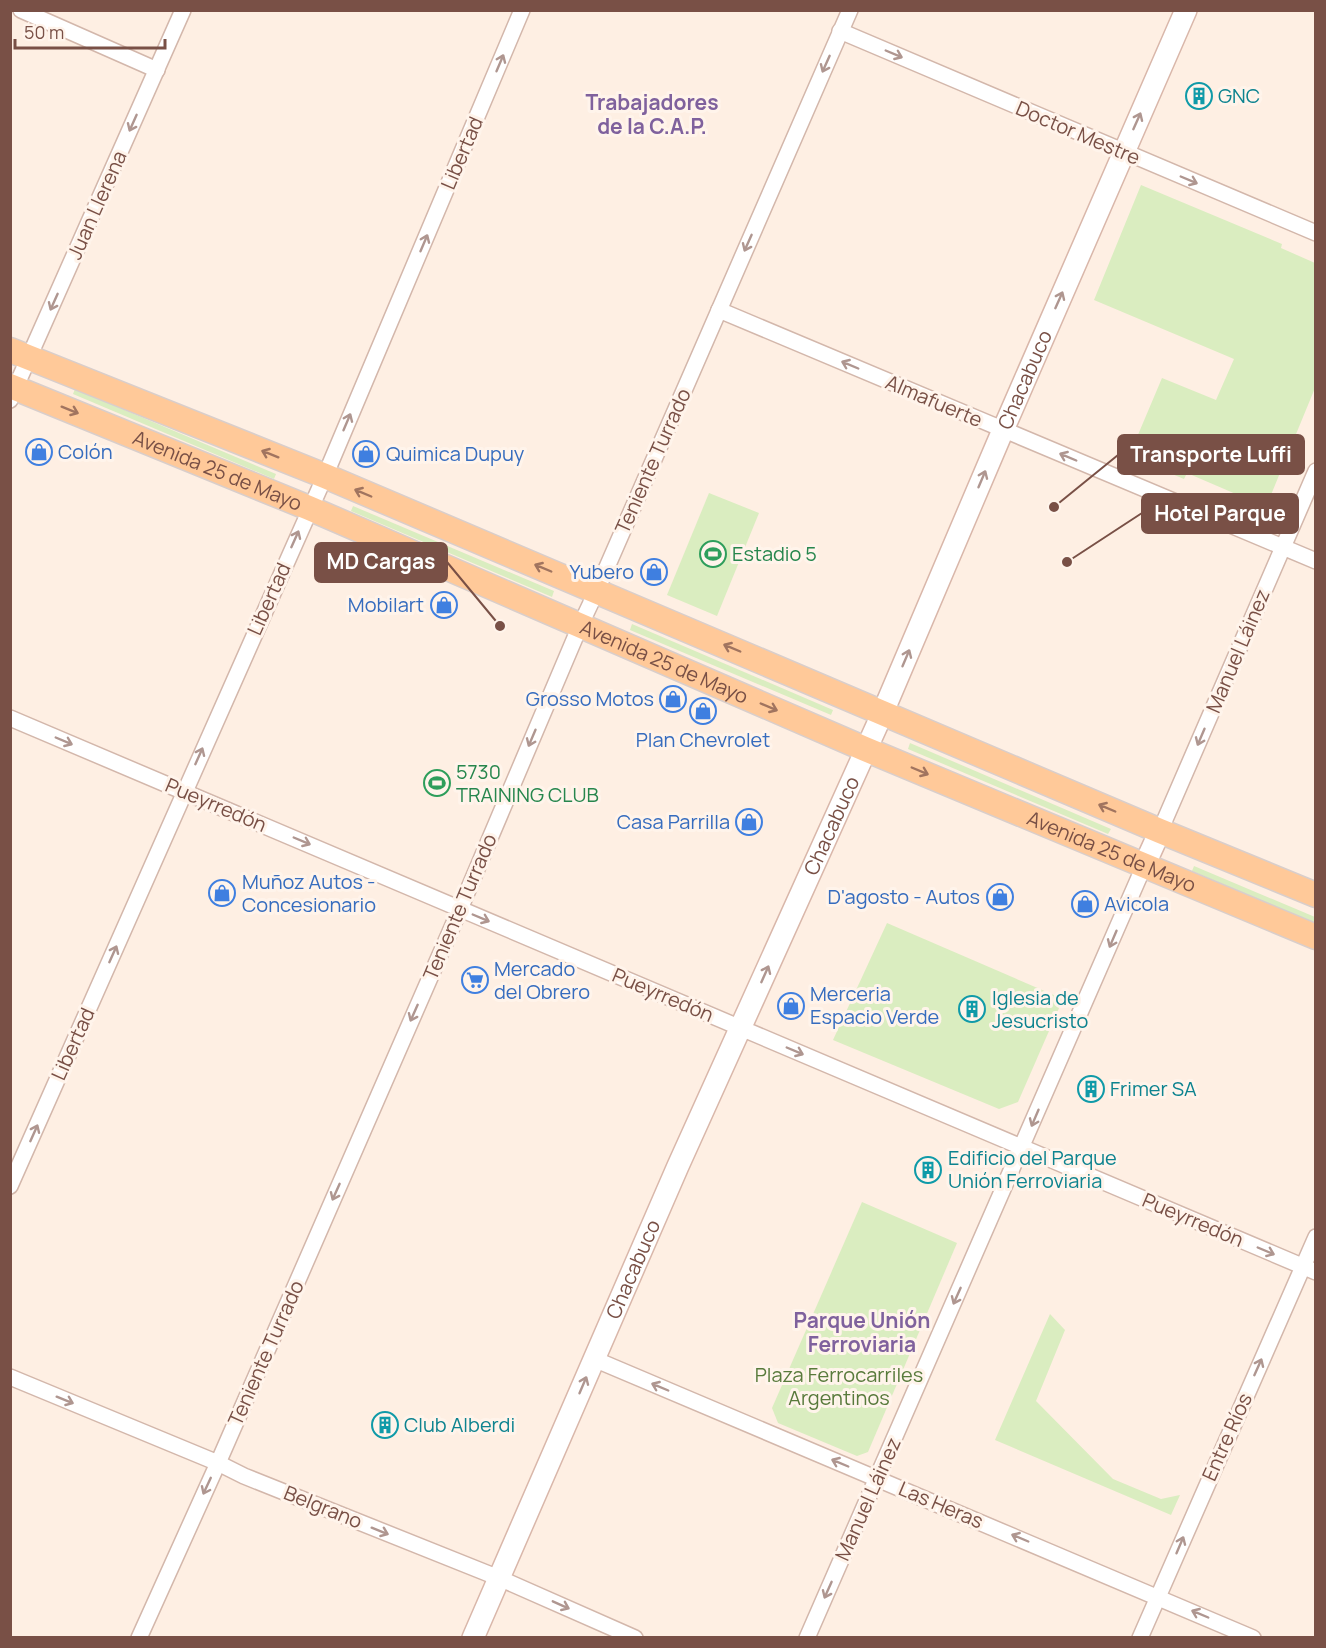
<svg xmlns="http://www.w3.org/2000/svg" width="1326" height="1648" viewBox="0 0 1326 1648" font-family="Manrope,sans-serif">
<rect width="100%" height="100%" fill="#feefe3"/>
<g fill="#daedc0">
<polygon points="1141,185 1282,244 1281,248 1315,263 1315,388 1266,507 1187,473 1184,479 1129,456 1162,378 1216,400 1234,359 1094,300"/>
<polygon points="75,389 276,474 274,479 73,394"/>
<polygon points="709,493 759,513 717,616 667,595"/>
<polygon points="353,506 554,591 552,597 351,511"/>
<polygon points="632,624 833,710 831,715 630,630"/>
<polygon points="910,743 1111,829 1108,834 908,749"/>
<polygon points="1194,866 1315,917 1315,923 1192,871"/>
<polygon points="887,923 1063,999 1018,1102 999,1109 833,1040"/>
<polygon points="862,1202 957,1243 868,1452 857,1456 778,1423 772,1408"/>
<polygon points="1050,1314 1065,1330 1036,1401 1113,1479 1161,1499 1180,1495 1171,1515 995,1440"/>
</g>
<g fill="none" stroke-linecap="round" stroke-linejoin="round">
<defs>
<g id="street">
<polyline points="21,10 157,70"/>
<polyline points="840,31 1316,233"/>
<polyline points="719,310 1316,561"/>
<polyline points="10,400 183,10"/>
<polyline points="10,718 1316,1272"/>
<polyline points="1160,831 1316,471"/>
<polyline points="10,1186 325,476 522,10"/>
<polyline points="594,1359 1253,1638"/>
<polyline points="10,1377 218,1463 244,1476 499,1578 635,1638"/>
<polyline points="139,1638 218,1463 460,909 580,626 597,590 850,10"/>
<polyline points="807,1638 1144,866"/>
<polyline points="1140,1638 1316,1237"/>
</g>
<g id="secondary">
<polyline points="1144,866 1160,831"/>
<path id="s1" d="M 473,1638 L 678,1166 L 883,712 L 1003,430 L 1186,10"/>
</g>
<g id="primary">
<polyline points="10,350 325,476 1160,831 1316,895"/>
<path id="s2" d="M 10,386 L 309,508 L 865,749 L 1316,937"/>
</g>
</defs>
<use href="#street" stroke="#d3b7ab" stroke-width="18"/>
<use href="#secondary" stroke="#d9b7aa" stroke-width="24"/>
<use href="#primary" stroke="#d9cecb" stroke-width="27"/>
<use href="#street" stroke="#fff" stroke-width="15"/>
<use href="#secondary" stroke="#fff" stroke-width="21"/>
<use href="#primary" stroke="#ffc999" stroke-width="24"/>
</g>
<defs><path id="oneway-shaft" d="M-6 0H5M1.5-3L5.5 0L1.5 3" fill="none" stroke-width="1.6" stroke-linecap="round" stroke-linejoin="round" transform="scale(1.5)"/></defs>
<g stroke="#af9690">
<use href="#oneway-shaft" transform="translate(894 54) rotate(23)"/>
<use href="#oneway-shaft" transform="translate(500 63) rotate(-67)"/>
<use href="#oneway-shaft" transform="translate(826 64) rotate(114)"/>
<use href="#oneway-shaft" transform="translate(1137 121) rotate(-66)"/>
<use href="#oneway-shaft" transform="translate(133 123) rotate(114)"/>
<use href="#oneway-shaft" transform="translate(1189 180) rotate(23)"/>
<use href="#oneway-shaft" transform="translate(424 243) rotate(-67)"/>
<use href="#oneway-shaft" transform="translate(748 243) rotate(114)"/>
<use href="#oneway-shaft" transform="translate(1059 300) rotate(-66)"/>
<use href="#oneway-shaft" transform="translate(54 302) rotate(114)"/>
<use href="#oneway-shaft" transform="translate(850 365) rotate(-157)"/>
<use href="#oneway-shaft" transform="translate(347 422) rotate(-67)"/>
<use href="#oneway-shaft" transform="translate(1068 457) rotate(-157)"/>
<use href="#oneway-shaft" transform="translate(982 479) rotate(-67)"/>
<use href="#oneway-shaft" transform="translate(295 539) rotate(-66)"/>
<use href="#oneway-shaft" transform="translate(906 658) rotate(-67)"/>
<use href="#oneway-shaft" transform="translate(1201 737) rotate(113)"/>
<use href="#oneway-shaft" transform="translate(532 738) rotate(113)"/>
<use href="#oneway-shaft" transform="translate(64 741) rotate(23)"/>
<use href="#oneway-shaft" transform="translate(199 756) rotate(-66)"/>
<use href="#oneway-shaft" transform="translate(302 841) rotate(23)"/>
<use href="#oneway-shaft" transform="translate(481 918) rotate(23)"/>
<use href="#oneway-shaft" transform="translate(1113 939) rotate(113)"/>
<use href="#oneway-shaft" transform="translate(113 954) rotate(-66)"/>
<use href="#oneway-shaft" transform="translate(765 974) rotate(-66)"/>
<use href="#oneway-shaft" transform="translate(414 1013) rotate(114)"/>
<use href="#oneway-shaft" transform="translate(795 1051) rotate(23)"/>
<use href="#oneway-shaft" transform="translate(1035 1118) rotate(113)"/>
<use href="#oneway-shaft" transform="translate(34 1133) rotate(-66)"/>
<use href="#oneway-shaft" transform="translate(336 1192) rotate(114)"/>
<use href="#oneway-shaft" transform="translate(1266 1251) rotate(23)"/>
<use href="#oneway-shaft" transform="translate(957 1296) rotate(114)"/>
<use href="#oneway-shaft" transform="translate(1258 1367) rotate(-66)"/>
<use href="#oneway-shaft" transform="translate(583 1385) rotate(-67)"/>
<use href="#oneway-shaft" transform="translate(660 1387) rotate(-157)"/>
<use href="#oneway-shaft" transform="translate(65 1400) rotate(22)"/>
<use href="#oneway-shaft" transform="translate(840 1463) rotate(-157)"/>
<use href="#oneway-shaft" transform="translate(207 1486) rotate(115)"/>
<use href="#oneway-shaft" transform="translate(380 1531) rotate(22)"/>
<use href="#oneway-shaft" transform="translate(1020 1538) rotate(-157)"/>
<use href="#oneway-shaft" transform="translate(1180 1545) rotate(-67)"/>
<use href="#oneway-shaft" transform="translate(828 1590) rotate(114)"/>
<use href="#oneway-shaft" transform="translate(561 1605) rotate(24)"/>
<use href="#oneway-shaft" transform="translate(1200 1614) rotate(-157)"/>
</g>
<g stroke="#a1745f">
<use href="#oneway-shaft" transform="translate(70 410) rotate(22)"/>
<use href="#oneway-shaft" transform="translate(270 454) rotate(-158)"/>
<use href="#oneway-shaft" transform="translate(363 493) rotate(-157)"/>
<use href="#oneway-shaft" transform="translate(543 568) rotate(-157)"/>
<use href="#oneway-shaft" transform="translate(732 648) rotate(-157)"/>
<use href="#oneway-shaft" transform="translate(769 707) rotate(23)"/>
<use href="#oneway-shaft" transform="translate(920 771) rotate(23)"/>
<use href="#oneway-shaft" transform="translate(1107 808) rotate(-157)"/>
</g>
<defs>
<symbol id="building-ring" viewBox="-11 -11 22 22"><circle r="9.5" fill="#fff4eb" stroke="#0f9aa8" stroke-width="1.5"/><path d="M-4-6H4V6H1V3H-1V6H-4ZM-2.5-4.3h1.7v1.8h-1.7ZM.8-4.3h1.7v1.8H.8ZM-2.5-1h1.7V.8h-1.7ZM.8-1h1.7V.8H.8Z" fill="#0f9aa8"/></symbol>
<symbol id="shop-ring" viewBox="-11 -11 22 22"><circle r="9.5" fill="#fff4eb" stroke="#3f7fe0" stroke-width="1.5"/><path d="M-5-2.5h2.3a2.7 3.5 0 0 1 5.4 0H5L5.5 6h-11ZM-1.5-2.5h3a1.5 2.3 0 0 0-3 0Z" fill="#3f7fe0"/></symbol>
<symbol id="stadium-ring" viewBox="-11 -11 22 22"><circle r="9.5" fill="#fff4eb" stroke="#2e9e5b" stroke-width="1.5"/><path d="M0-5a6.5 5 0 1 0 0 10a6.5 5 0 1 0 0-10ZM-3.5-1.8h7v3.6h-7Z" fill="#2e9e5b"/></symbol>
<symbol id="supermarket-ring" viewBox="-11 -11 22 22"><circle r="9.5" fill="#fff4eb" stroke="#3f7fe0" stroke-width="1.5"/><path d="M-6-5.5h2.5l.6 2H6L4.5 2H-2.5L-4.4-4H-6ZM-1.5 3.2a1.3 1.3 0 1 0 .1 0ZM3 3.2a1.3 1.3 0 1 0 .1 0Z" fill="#3f7fe0"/></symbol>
</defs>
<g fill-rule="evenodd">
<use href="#building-ring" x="1184" y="81" width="30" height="30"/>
<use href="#shop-ring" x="24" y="437" width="30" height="30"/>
<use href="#shop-ring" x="351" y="439" width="30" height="30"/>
<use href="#stadium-ring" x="698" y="539" width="30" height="30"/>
<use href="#shop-ring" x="639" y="557" width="30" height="30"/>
<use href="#shop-ring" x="429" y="590" width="30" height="30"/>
<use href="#shop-ring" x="658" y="684" width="30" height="30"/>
<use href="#shop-ring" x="688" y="696" width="30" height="30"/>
<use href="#stadium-ring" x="422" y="768" width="30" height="30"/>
<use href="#shop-ring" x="734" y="807" width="30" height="30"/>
<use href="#shop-ring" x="207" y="878" width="30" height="30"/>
<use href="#shop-ring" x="985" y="882" width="30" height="30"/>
<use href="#shop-ring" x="1070" y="889" width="30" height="30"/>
<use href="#supermarket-ring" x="460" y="965" width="30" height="30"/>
<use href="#shop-ring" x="776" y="991" width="30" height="30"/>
<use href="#building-ring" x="957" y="994" width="30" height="30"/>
<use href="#building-ring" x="1076" y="1074" width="30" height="30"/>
<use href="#building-ring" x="913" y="1155" width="30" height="30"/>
<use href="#building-ring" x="370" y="1410" width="30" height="30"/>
</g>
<g text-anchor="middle" stroke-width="6" stroke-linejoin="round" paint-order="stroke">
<g font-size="20" fill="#0d838f" stroke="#fff4eb" text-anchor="start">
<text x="1218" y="103">GNC</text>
<text x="992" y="1005">Iglesia de<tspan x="992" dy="23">Jesucristo</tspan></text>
<text x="1110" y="1096">Frimer SA</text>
<text x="948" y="1165">Edificio del Parque<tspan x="948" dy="23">Unión Ferroviaria</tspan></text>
<text x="404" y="1432">Club Alberdi</text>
</g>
<g font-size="20" fill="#795046" stroke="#fff4eb">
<text transform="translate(1078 133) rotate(23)" y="7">Doctor Mestre</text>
<text transform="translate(462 153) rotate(-67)" y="7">Libertad</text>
<text transform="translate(97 205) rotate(-66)" y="7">Juan Llerena</text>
<text dy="7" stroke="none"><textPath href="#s1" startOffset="1374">Chacabuco</textPath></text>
<text transform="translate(934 401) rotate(23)" y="7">Almafuerte</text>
<text transform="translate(653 461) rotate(-66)" y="7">Teniente Turrado</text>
<text dy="7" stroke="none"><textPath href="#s2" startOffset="224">Avenida 25 de Mayo</textPath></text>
<text transform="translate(269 599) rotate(-66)" y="7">Libertad</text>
<text transform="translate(1238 651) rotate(-67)" y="7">Manuel Láinez</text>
<text dy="7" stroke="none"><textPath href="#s2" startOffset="710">Avenida 25 de Mayo</textPath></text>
<text transform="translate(216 805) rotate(23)" y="7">Pueyrredón</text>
<text dy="7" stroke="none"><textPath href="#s1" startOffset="888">Chacabuco</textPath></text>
<text dy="7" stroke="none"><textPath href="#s2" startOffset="1196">Avenida 25 de Mayo</textPath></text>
<text transform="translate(460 907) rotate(-67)" y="7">Teniente Turrado</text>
<text transform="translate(663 995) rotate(23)" y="7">Pueyrredón</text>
<text transform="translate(73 1044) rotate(-66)" y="7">Libertad</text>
<text transform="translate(1193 1220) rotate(23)" y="7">Pueyrredón</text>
<text dy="7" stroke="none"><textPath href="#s1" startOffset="402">Chacabuco</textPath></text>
<text transform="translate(266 1353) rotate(-66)" y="7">Teniente Turrado</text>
<text transform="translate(1227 1437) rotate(-66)" y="7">Entre Ríos</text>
<text transform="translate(868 1499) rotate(-66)" y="7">Manuel Láinez</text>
<text transform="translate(941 1505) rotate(23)" y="7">Las Heras</text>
<text transform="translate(323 1507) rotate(22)" y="7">Belgrano</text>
</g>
<g font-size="20" fill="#366cbe" stroke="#fff4eb" text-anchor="start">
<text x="58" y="459">Colón</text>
<text x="386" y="461">Quimica Dupuy</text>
<text x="634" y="579" text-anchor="end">Yubero</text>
<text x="424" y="612" text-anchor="end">Mobilart</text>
<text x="654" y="706" text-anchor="end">Grosso Motos</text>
<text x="703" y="747" text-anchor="middle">Plan Chevrolet</text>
<text x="730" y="829" text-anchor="end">Casa Parrilla</text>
<text x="242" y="889">Muñoz Autos -<tspan x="242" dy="23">Concesionario</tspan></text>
<text x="980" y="904" text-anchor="end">D'agosto - Autos</text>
<text x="1104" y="911">Avicola</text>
<text x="494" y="976">Mercado<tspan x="494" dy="23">del Obrero</tspan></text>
<text x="810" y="1001">Merceria<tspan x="810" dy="23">Espacio Verde</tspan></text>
</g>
<g font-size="20" fill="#27864d" stroke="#fff4eb" text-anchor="start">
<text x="732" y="561">Estadio 5</text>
<text x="456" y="779">5730<tspan x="456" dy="23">TRAINING CLUB</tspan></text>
</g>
<g font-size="20" fill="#587a3b" stroke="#fff4eb">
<text x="839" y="1382">Plaza Ferrocarriles<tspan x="839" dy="23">Argentinos</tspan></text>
</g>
<g font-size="21" font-weight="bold" fill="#7f619d" stroke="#fff4eb">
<text x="652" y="110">Trabajadores<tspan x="652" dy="24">de la C.A.P.</tspan></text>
<text x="862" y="1328">Parque Unión<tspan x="862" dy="24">Ferroviaria</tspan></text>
</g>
</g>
<path fill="none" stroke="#795046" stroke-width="2" d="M1054 507L1118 455M1067 562L1142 513M500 626L447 562"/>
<g fill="#795046" stroke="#fff4eb" stroke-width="2">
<circle cx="1054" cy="507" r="6"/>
<circle cx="1067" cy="562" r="6"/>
<circle cx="500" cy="626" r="6"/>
</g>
<g fill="#795046" stroke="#795046" stroke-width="2">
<rect x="1118" y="435" width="186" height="39" rx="6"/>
<rect x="1142" y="494" width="156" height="39" rx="6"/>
<rect x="315" y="543" width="132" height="39" rx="6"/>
</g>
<g font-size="21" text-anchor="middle" font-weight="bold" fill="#fff">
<text x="1211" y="462">Transporte Luffi</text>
<text x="1220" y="521">Hotel Parque</text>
<text x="381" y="569">MD Cargas</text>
</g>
<rect width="1326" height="1648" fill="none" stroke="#795046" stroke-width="24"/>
<path d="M15 39v9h150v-9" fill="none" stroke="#795046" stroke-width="3"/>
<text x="24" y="39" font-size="18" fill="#795046" stroke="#fff4eb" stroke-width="4.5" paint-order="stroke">50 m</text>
</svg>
